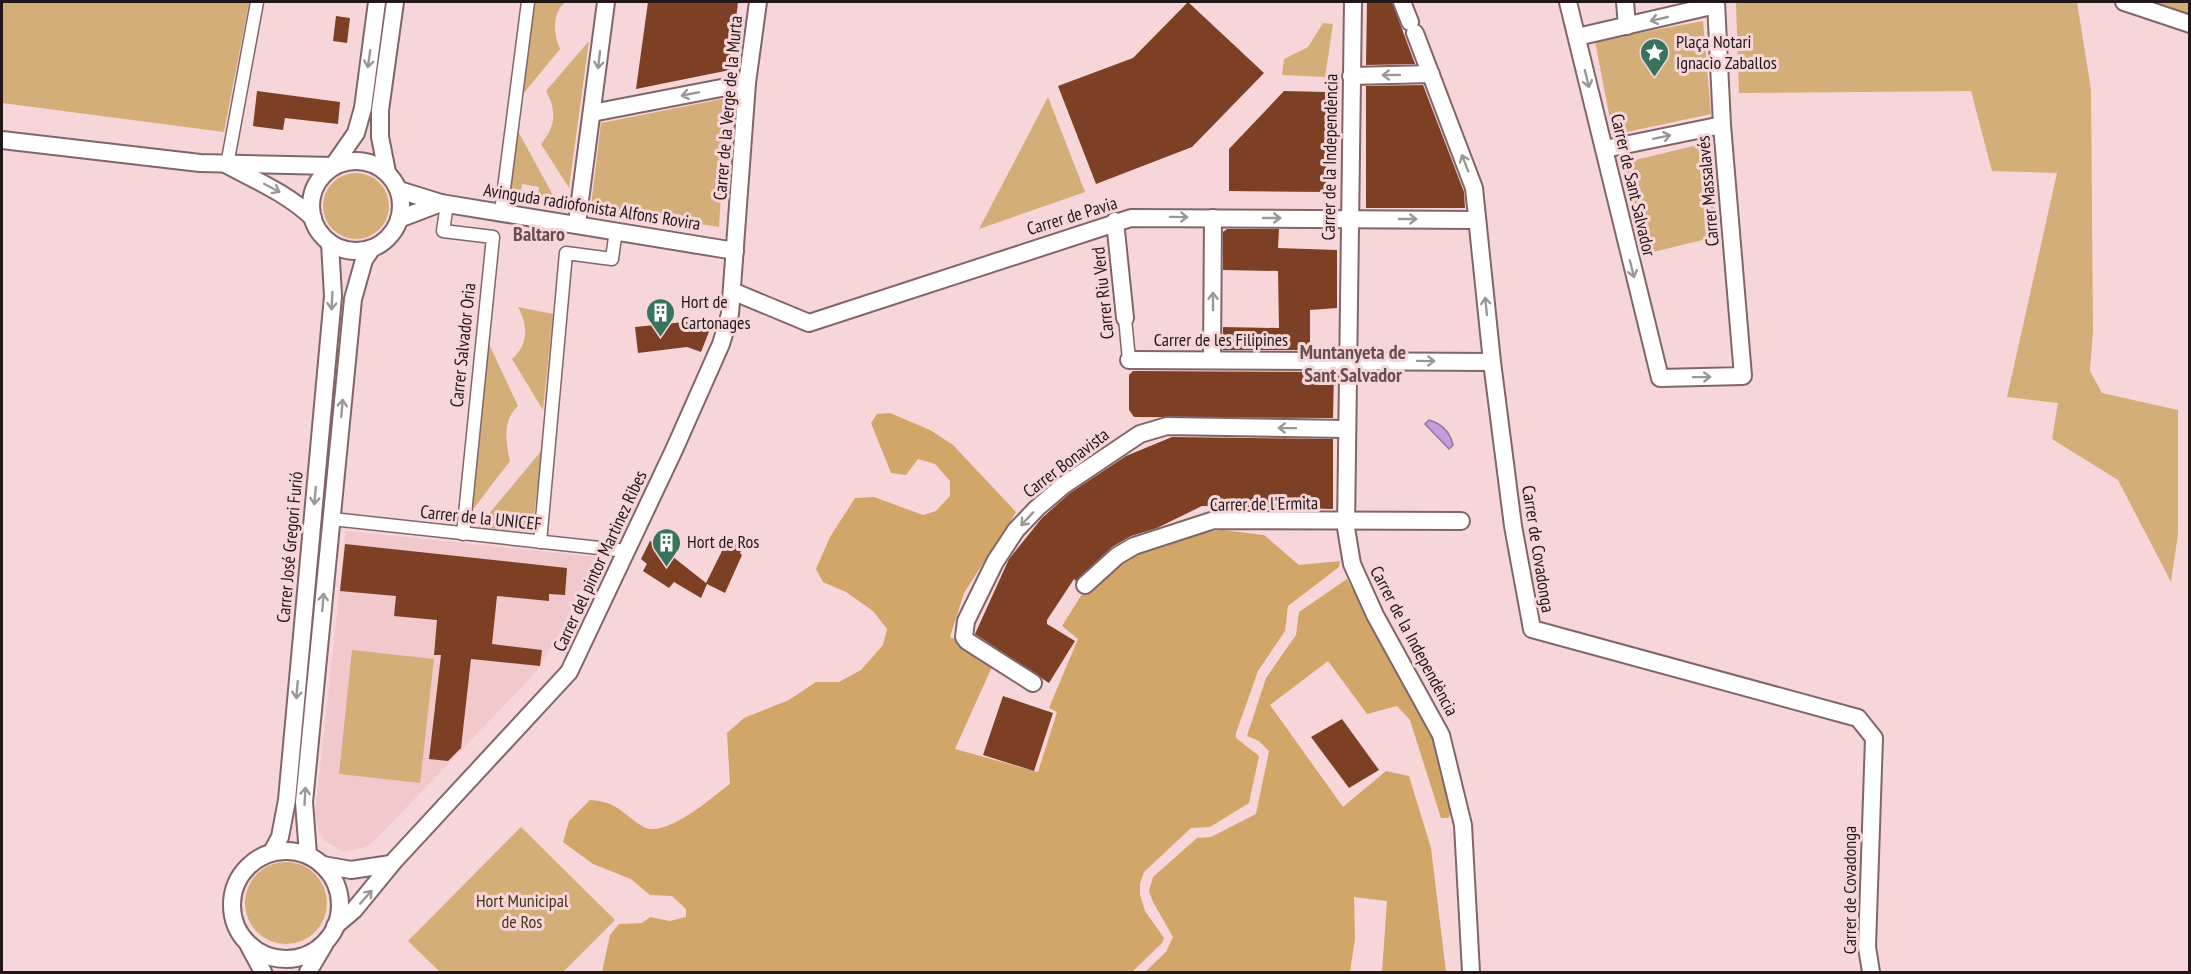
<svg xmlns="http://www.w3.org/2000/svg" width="2191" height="974" viewBox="0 0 2191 974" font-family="'PT Sans Narrow',sans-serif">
<rect width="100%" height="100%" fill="#f6d6d8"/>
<polygon fill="#f1c8cb" points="346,531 596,557 560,632 537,671 377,838 366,847 343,852 325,841 319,833 315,814"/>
<g fill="#d4ae79">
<polygon points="2,2 249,2 224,132 2,103"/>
<path d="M 535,2 L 566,2 C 551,12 554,35 560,49 L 523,94 Z"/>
<polygon points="1736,2 2077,2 2091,90 2093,331 2090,371 2102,393 2178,410 2178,534 2171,582 2118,480 2052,439 2058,403 2007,397 2057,173 1992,171 1971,91 1739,93"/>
<polygon points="2147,2 2189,2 2189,15"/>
<polygon points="1703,21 1711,114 1613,135 1595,41"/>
<polygon points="1323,23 1333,24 1325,77 1282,75 1284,59 1308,47"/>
<path d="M 589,41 L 569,188 L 541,144 C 556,126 557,111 546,91 Z"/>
<polygon points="1048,97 1085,192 979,229"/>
<polygon points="727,98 719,227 591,206 601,123"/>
<polygon points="518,131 555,199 538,198 539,187 522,184 520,195 508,193"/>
<polygon points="1710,142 1715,237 1645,254 1623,163"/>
<circle cx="356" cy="206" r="33"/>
<path d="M 518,307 L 553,314 L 543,410 L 512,359 C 529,344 528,326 518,307 Z"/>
<path d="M 488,342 L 518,406 C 502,420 506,442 510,461 L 471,512 Z"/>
<polygon points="542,450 532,532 478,527"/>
<polygon points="352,650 434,659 420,783 339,774"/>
<polygon points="521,827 615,920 563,972 440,972 408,941"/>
<circle cx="286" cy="903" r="41"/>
</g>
<g fill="#d1a668">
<path d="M 890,413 L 930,430 L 953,445 L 1016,512 L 964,593 L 950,637 L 995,660 L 955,749 L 1038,772 L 1057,712 L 1049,708 L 1078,639 L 1062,626 L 1084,591 L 1119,559 L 1180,535 L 1222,530 L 1264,535 L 1299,565 L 1340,561 L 1339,567 L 1288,606 L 1285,631 L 1258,671 L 1236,733 L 1236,738 L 1259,756 L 1249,803 L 1210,827 L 1191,828 L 1144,872 L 1140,884 L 1140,895 L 1145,911 L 1164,938 L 1162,943 L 1132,972 L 602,972 L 610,935 L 619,924 L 642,923 L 650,917 L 670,921 L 686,917 L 686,909 L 672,896 L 650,895 L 631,879 L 593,864 L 563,842 L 569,821 L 590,800 C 618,802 620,812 642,826 C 664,841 712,797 730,784 L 727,733 L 744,718 L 789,700 L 816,682 L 839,682 L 861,670 L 883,645 L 887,629 L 873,611 L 846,592 L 823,582 L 816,569 L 830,537 L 855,498 L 874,497 L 923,515 L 936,511 L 950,496 L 950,481 L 935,464 L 918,459 L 906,475 L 891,473 L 871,423 L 877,414 Z"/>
<polygon points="1347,579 1434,742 1452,812 1448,818 1441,818 1410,720 1397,706 1367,714 1328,661 1270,705 1343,807 1386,771 1409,776 1431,848 1446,972 1382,972 1387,901 1354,897 1355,939 1350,972 1145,972 1166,952 1173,937 1153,902 1149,891 1153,877 1197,838 1211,837 1256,814 1269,751 1259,741 1247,736 1266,678 1296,635 1299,612"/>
</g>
<path fill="#c49edb" stroke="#9376a0" stroke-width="1.5" d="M 1429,420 C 1443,424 1450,432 1453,445 L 1449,449 L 1425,424 Z"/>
<g fill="#7d4024">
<polygon points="648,2 738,2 730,70 636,89"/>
<polygon points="1188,2 1264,73 1192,147 1096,184 1058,86 1133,58"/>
<polygon points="1367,2 1392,2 1415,64 1366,65"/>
<polygon points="336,16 350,18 347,43 333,41"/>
<polygon points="1423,85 1464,192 1465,208 1366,208 1366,86"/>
<polygon points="257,91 340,102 338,124 285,118 283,130 253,126"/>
<polygon points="1284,91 1327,92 1326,192 1229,191 1229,149"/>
<polygon points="1227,229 1279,229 1278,248 1337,250 1337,308 1310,310 1310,350 1223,350 1223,327 1279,328 1278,271 1223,270 1223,232"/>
<polygon points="714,319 701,352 687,347 638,353 635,327"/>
<polygon points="1133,371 1334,372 1333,418 1134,417 1129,410 1129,375"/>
<polygon points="1172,437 1333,439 1333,509 1202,506 1157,528 1131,536 1112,547 1076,581 1074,579 1047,620 1047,624 1075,641 1049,683 975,634 1009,559 1042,518 1070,493 1126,456"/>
<polygon points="729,537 744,544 740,553 742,555 725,593 707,584 701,598 674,582 669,588 643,571 647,564 641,559 650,541 664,547 663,549 706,583"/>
<polygon points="345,544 567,568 565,595 549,594 549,601 497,596 492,644 542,650 540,666 471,659 461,748 448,761 429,759 441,655 434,655 437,620 394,616 396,596 340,591"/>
<polygon points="1003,696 1053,713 1034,771 983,755"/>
<polygon points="1342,719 1379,770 1349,788 1311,737"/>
</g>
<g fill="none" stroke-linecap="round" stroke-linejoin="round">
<defs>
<g id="pedestrian">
<polyline points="227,165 257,2"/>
<polyline points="447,204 443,231 493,237 463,534"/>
<polyline points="501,212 528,2"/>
<polyline points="1125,318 1129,360"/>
<polyline points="332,519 627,551"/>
<polyline points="540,542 566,253 612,259 616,230"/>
</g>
<g id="minor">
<polyline points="1353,2 1346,528 1352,564 1375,615 1441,735 1463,825 1471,972"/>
<polyline points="1402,2 1410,22"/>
<polyline points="1568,2 1660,378 1743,376 1722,125 1716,2"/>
<polyline points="1625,2 1627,26"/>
<polyline points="2124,2 2190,24"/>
<polyline points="1415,33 1474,188 1492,362 1513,526 1532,629 1858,718 1874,738 1867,947 1871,972"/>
<polyline points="1577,37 1716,5"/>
<polyline points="1351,76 1431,74"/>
<polyline points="592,113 747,83"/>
<polyline points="2,140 200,163 333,166 356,133 363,108 377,2"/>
<polyline points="1605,149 1722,125"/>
<circle cx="356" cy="206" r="45"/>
<path d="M 227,165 C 257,181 288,194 313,218"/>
<polyline points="387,172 380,137 380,110 395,2"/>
<polyline points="399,190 441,203 735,251"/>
<polyline points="399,219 441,203"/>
<polyline points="1115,221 1125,318"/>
<polyline points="577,223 606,2"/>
<polyline points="732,291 809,323 1131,218 1477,220"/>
<polyline points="1129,360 1492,362"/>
<polyline points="1212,360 1213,218"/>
<polyline points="1085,585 1117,556 1134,546 1214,520 1461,521"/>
<polyline points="1033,683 967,641 964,637 966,621 995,562 1016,530 1037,508 1064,485 1140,434 1167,426 1345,429"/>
<circle cx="286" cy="905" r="54"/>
<polyline points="272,852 280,837 287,800 333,296 330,243"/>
<polyline points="308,855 304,802 353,299 364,260 372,248"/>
<polyline points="323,865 351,870 391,864"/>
<polyline points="335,926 354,910 395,860 569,672 674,450 721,344 730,314 747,83 758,2"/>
<polyline points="249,946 263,972"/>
<polyline points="308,972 324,945"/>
</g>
</defs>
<use href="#pedestrian" stroke="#826667" stroke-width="15"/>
<use href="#minor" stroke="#826667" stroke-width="20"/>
<use href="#pedestrian" stroke="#fff" stroke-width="12"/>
<use href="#minor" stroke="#fff" stroke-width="16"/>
</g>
<defs><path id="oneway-shaft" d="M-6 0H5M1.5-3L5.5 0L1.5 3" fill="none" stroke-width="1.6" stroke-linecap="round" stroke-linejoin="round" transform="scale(1.5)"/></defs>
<g stroke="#9c9797">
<use href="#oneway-shaft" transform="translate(1659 19) rotate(167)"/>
<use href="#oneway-shaft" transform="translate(369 59) rotate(98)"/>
<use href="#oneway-shaft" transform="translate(599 60) rotate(97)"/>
<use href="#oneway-shaft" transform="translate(1391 75) rotate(179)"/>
<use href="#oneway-shaft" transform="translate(1587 79) rotate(76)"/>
<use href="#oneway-shaft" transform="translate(690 94) rotate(169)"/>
<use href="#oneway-shaft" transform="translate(1662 137) rotate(-12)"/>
<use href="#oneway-shaft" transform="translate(1465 163) rotate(-111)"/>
<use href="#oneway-shaft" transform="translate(272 188) rotate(28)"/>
<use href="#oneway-shaft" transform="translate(1179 217) rotate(1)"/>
<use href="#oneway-shaft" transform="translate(1272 218)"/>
<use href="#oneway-shaft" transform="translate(1408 219)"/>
<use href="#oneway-shaft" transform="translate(1632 269) rotate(76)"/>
<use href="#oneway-shaft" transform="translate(332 301) rotate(93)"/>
<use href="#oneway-shaft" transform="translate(1213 301) rotate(-90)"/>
<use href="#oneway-shaft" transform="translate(1486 306) rotate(-96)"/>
<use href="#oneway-shaft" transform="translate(1426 361) rotate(1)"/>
<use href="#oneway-shaft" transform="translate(1702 377) rotate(-1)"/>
<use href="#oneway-shaft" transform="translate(342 408) rotate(-85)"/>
<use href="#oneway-shaft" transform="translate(1287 428) rotate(-179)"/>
<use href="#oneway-shaft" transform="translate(315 496) rotate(95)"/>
<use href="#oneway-shaft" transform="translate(1027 519) rotate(133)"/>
<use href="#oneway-shaft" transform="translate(323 602) rotate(-85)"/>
<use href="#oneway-shaft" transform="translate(297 690) rotate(95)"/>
<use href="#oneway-shaft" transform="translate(305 796) rotate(-87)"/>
<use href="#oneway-shaft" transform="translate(366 897) rotate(-48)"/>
</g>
<defs>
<symbol id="sight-pin" viewBox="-11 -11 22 30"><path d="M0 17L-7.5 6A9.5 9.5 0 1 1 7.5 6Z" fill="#38735d" stroke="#f6d6d8"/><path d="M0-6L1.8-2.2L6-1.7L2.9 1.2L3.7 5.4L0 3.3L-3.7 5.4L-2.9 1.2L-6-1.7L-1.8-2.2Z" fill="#fff"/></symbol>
<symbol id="building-pin" viewBox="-11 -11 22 30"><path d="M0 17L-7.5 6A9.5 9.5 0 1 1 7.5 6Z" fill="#38735d" stroke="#f6d6d8"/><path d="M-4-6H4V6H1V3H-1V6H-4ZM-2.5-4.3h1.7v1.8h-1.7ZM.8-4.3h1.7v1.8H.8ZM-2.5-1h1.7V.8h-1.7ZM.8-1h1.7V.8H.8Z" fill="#fff"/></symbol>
</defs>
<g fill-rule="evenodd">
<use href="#sight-pin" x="1638" y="36" width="33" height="45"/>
<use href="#building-pin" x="644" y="296" width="33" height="45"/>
<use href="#building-pin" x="650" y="526" width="33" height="45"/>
</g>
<g text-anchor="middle" stroke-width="6" stroke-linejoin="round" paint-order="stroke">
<g font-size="18" fill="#221718" stroke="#f6d6d8" text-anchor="start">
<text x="1676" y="48">Plaça Notari<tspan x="1676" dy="21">Ignacio Zaballos</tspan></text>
<text x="681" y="308">Hort de<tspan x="681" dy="21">Cartonages</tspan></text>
<text x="687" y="548">Hort de Ros</text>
</g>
<g font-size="18" fill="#221718" stroke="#f6d6d8">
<text transform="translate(728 108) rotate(-85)" y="6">Carrer de la Verge de la Murta</text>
<text transform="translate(1330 157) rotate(-89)" y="6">Carrer de la Independència</text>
<text transform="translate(1633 185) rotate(77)" y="6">Carrer de Sant Salvador</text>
<text transform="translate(1708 191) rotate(-95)" y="6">Carrer Massalavés</text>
<text transform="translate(592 207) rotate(9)" y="6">Avinguda radiofonista Alfons Rovira</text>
<text transform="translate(1072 216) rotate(-17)" y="6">Carrer de Pavia</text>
<text transform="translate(1103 293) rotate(-96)" y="6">Carrer Riu Verd</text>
<text x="1221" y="346">Carrer de les Filipines</text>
<text transform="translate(463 345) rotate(-84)" y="6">Carrer Salvador Oria</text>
<text transform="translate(1066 463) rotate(-37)" y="6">Carrer Bonavista</text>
<text transform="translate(1264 504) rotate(-1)" y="6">Carrer de l'Ermita</text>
<text transform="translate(481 518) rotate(6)" y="6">Carrer de la UNICEF</text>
<text transform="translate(290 547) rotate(-85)" y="6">Carrer José Gregori Furió</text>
<text transform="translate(1538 549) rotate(81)" y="6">Carrer de Covadonga</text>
<text transform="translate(600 561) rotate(-65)" y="6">Carrer del pintor Martinez Ribes</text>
<text transform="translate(1414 641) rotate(62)" y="6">Carrer de la Independència</text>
<text transform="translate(1850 890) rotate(-90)" y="6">Carrer de Covadonga</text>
</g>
<g font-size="18" fill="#463317" stroke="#f6d6d8">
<text x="522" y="907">Hort Municipal<tspan x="522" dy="21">de Ros</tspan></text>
</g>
<g font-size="20" font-weight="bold" fill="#6a4f51" stroke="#f6d6d8">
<text x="539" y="241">Baltaro</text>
<text x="1353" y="359">Muntanyeta de<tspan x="1353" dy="23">Sant Salvador</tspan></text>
</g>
</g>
<rect width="2191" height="974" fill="none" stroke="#221718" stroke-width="6"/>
</svg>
